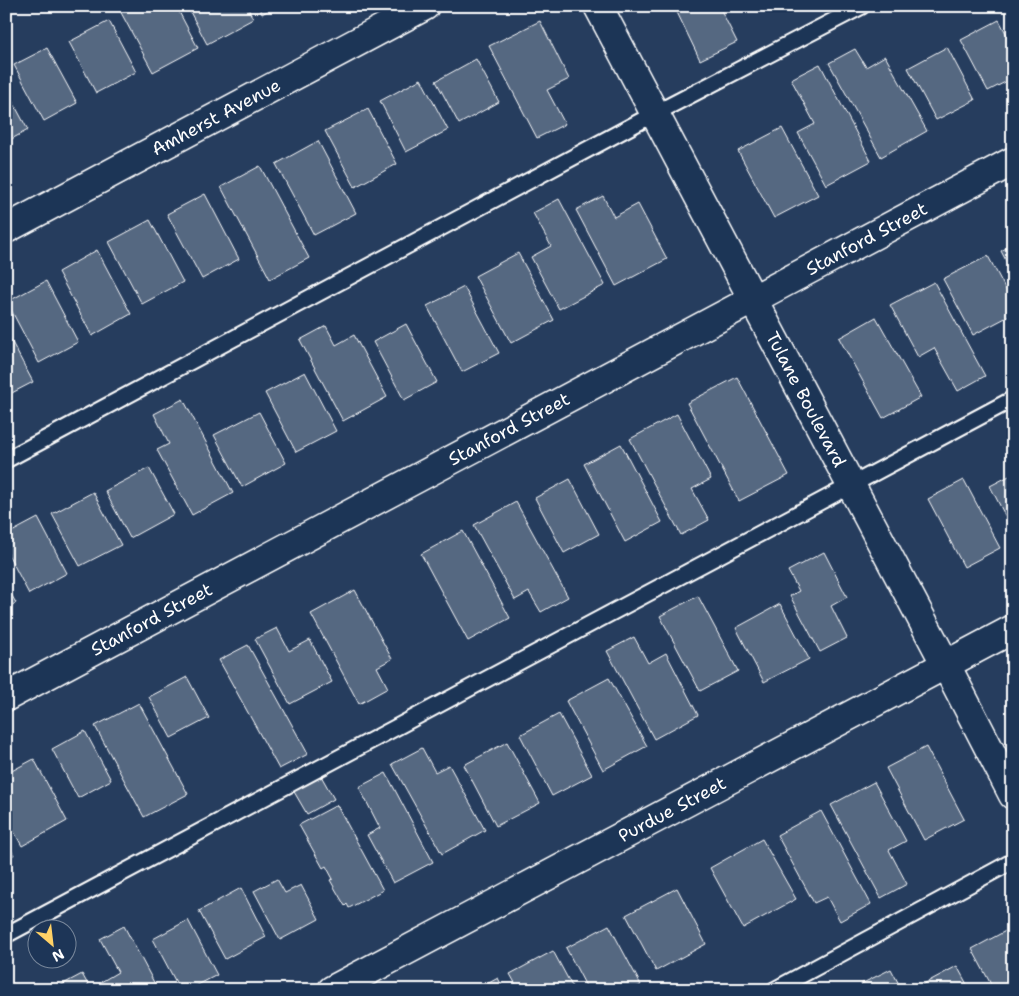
<svg xmlns="http://www.w3.org/2000/svg" width="1019" height="996" viewBox="0 0 1019 996" font-family="'Shantell Sans',sans-serif">
<rect width="100%" height="100%" fill="#263d5e"/>
<filter id="ink" filterUnits="userSpaceOnUse"><feTurbulence type="fractalNoise" baseFrequency=".02" numOctaves="2"/><feDisplacementMap in="SourceGraphic" scale="10" xChannelSelector="R" yChannelSelector="G"/><feConvolveMatrix kernelMatrix="1 2 1 2 8 2 1 2 1" color-interpolation-filters="sRGB"/></filter>
<g filter="url(#ink)">
<g fill="#556781" stroke="#fff">
<polygon points="120,6 176,6 198,48 153,72 118,7"/>
<polygon points="187,6 247,6 253,19 207,44"/>
<polygon points="258,6 276,6 262,14"/>
<polygon points="674,6 719,6 737,42 700,60"/>
<polygon points="999,20 1013,46 1013,78 988,91 961,40"/>
<polygon points="109,21 136,72 96,93 69,42"/>
<polygon points="540,21 569,79 547,90 565,124 537,138 489,46"/>
<polygon points="947,47 975,100 936,120 908,68"/>
<polygon points="47,48 77,103 44,121 14,65"/>
<polygon points="855,49 866,67 885,56 927,131 881,157 829,63"/>
<polygon points="476,59 499,102 459,124 436,81"/>
<polygon points="820,64 871,161 826,185 798,133 815,124 791,79"/>
<polygon points="421,79 448,130 406,152 380,101"/>
<polygon points="6,89 28,130 6,142"/>
<polygon points="368,109 397,164 355,187 325,131"/>
<polygon points="782,128 818,195 774,218 738,151"/>
<polygon points="318,141 356,213 314,235 276,164"/>
<polygon points="260,166 309,258 270,279 221,187"/>
<polygon points="205,194 239,259 202,279 167,214"/>
<polygon points="603,196 614,217 638,204 667,259 616,286 576,210"/>
<polygon points="559,199 605,285 559,309 531,257 551,246 533,213"/>
<polygon points="150,220 183,282 142,304 109,242"/>
<polygon points="1013,244 1013,274 1001,251"/>
<polygon points="97,250 131,314 92,336 58,272"/>
<polygon points="518,253 554,320 511,343 475,276"/>
<polygon points="988,256 1013,303 1013,314 973,335 943,279"/>
<polygon points="46,281 78,342 39,363 7,302"/>
<polygon points="934,282 985,376 958,391 934,348 918,357 890,305"/>
<polygon points="464,287 499,353 462,372 427,306"/>
<polygon points="876,317 921,397 883,418 839,338"/>
<polygon points="406,324 437,382 404,400 373,342"/>
<polygon points="326,326 336,345 354,335 387,397 343,421 300,340"/>
<polygon points="6,331 33,382 6,396"/>
<polygon points="305,372 336,431 296,452 265,393"/>
<polygon points="737,377 789,475 739,501 687,403"/>
<polygon points="183,399 233,493 192,515 157,450 169,444 154,414"/>
<polygon points="259,412 286,463 242,487 214,435"/>
<polygon points="677,414 711,479 692,489 709,520 681,535 630,439"/>
<polygon points="621,444 662,522 625,542 584,464"/>
<polygon points="149,468 174,514 130,538 105,491"/>
<polygon points="1013,474 1013,531 990,486"/>
<polygon points="570,479 599,534 564,553 535,498"/>
<polygon points="964,480 1000,548 964,567 928,499"/>
<polygon points="93,492 121,545 80,566 52,514"/>
<polygon points="516,502 568,597 541,612 529,592 515,600 474,525"/>
<polygon points="38,518 67,573 29,594 6,550 6,535"/>
<polygon points="463,531 510,618 468,641 421,554"/>
<polygon points="824,552 847,597 831,606 847,638 820,652 790,596 799,591 788,571"/>
<polygon points="6,585 16,603 6,608"/>
<polygon points="355,590 392,659 377,667 388,688 359,704 311,614"/>
<polygon points="698,596 738,671 700,691 660,616"/>
<polygon points="780,604 809,659 764,682 736,628"/>
<polygon points="277,628 289,651 310,640 332,682 290,704 255,639"/>
<polygon points="634,637 648,663 666,653 698,715 654,739 607,651"/>
<polygon points="248,645 308,754 279,769 219,660"/>
<polygon points="187,677 209,718 171,738 149,697"/>
<polygon points="609,678 647,746 603,770 566,701"/>
<polygon points="139,703 188,794 144,817 95,726"/>
<polygon points="559,714 592,775 552,796 520,735"/>
<polygon points="85,731 111,780 78,798 52,749"/>
<polygon points="507,742 540,803 496,826 464,765"/>
<polygon points="926,747 964,819 924,840 886,768"/>
<polygon points="422,748 435,772 449,765 485,830 442,854 392,764"/>
<polygon points="34,759 67,821 22,846 6,817 6,774"/>
<polygon points="386,773 433,862 393,883 367,835 380,828 359,787"/>
<polygon points="320,774 334,799 307,814 293,790"/>
<polygon points="874,782 906,841 889,850 907,884 881,898 831,805"/>
<polygon points="337,805 383,890 349,908 347,904 345,906 330,880 333,879 326,866 323,868 299,825"/>
<polygon points="821,811 871,904 840,921 827,897 814,903 777,835"/>
<polygon points="762,839 796,899 743,928 710,868"/>
<polygon points="6,840 14,855 6,859"/>
<polygon points="277,879 285,893 301,885 319,919 280,940 254,891"/>
<polygon points="241,888 266,937 225,959 199,911"/>
<polygon points="677,888 706,944 656,971 626,915"/>
<polygon points="188,920 217,975 188,990 180,990 153,939"/>
<polygon points="609,925 641,985 632,990 588,990 566,948"/>
<polygon points="124,926 158,990 105,990 101,982 118,972 100,939"/>
<polygon points="1013,927 1013,990 994,990 972,949"/>
<polygon points="553,951 574,990 519,990 510,974"/>
<polygon points="957,966 970,990 919,990 918,987"/>
<polygon points="891,969 902,990 863,990 861,984"/>
<polygon points="82,974 91,990 52,990"/>
<polygon points="498,978 504,990 476,990"/>
</g>
<g fill="none" stroke-linecap="round" stroke-linejoin="round">
<defs>
<g id="service">
<polyline points="6,460 654,114 862,6"/>
<polyline points="6,935 1013,399"/>
<polyline points="774,990 1013,861"/>
</g>
<g id="minor">
<path id="s1" d="M 598,6 L 946,665 L 1013,795"/>
<path id="s2" d="M 6,229 L 425,6"/>
<path id="s3" d="M 6,697 L 1013,161"/>
<path id="s4" d="M 332,990 L 1013,629"/>
</g>
</defs>
<use href="#service" stroke="#fff" stroke-width="19"/>
<use href="#minor" stroke="#fff" stroke-width="31"/>
<use href="#service" stroke="#1d3557" stroke-width="15"/>
<use href="#minor" stroke="#1d3557" stroke-width="28"/>
</g>
</g>
<g text-anchor="middle" stroke-width="5" stroke-linejoin="round" paint-order="stroke">
<g font-size="18" fill="#fff" stroke="#1d3557">
<text dy="6" stroke="none"><textPath href="#s2" startOffset="238">Amherst Avenue</textPath></text>
<text dy="6" stroke="none"><textPath href="#s3" startOffset="975">Stanford Street</textPath></text>
<text dy="6" stroke="none"><textPath href="#s1" startOffset="445">Tulane Boulevard</textPath></text>
<text dy="6" stroke="none"><textPath href="#s3" startOffset="570">Stanford Street</textPath></text>
<text dy="6" stroke="none"><textPath href="#s3" startOffset="165">Stanford Street</textPath></text>
<text dy="6" stroke="none"><textPath href="#s4" startOffset="385">Purdue Street</textPath></text>
</g>
</g>
<rect width="1019" height="996" fill="none" stroke="#1d3557" stroke-width="25"/>
<rect x="12" y="12" width="994" height="971" fill="none" stroke="#fff" stroke-width="2" filter="url(#ink)"/>
<g transform="translate(52 944) rotate(152)"><circle r="24" fill="#1d3557" stroke="#77869a"/>
<path d="M0-4L9 19L0 12L-9 19Z" fill="#ffd166"/>
<text y="-8" font-size="14" font-weight="bold" text-anchor="middle" fill="#ffffff">N</text>
</g>
</svg>
